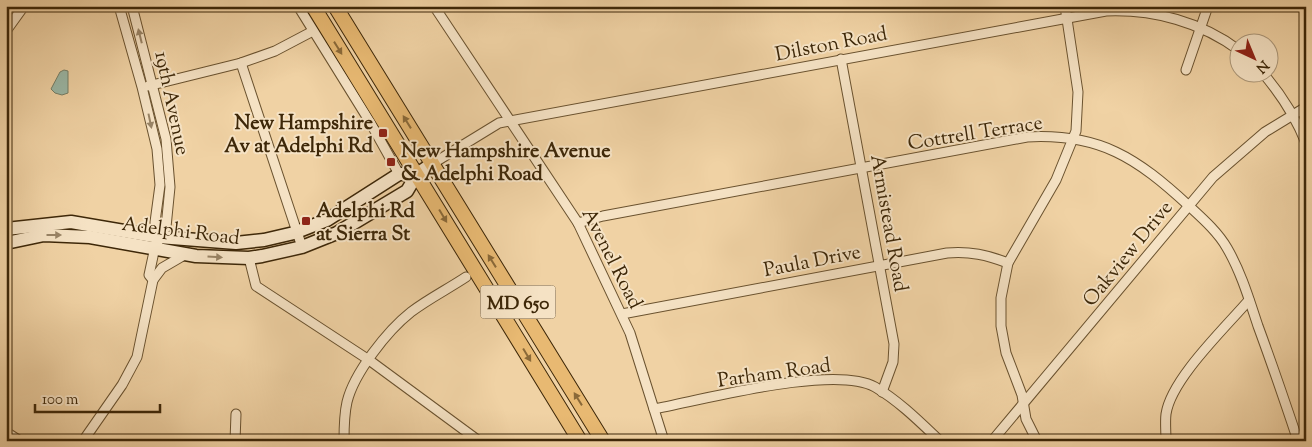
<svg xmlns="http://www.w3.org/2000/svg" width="1312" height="447" viewBox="0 0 1312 447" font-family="'Sorts Mill Goudy',serif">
<rect width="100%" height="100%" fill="#f0d2a4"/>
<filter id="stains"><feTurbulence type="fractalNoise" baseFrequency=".004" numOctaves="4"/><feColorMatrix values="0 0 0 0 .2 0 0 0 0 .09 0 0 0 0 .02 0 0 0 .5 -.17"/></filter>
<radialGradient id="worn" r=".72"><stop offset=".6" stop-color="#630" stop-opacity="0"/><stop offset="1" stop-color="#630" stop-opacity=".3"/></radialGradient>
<polygon fill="#9ab8a7" stroke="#757e67" points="64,70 68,71 68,93 62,95 55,93 51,89 60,72"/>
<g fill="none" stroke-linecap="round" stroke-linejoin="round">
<defs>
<g id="minor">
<polyline points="119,6 142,87 157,149 160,185 155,222 159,237"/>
<polyline points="298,6 370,122 399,174"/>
<polyline points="434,6 578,223 630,333 664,441"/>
<polyline points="6,31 24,6"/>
<polyline points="841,59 894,344 893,362 882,392"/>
<polyline points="241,63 302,247"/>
<polyline points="1186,70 1208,6"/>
<path d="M 1262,72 C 1280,93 1296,118 1306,143"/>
<polyline points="148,86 241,63 275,51 313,31"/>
<path d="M 432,164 L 499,123 L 1106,11 C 1153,9 1202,22 1240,51"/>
<path d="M 578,223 L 603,216 L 1027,137 C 1100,133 1137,158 1189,206 C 1202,218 1218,232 1227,248 C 1241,272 1249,299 1258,326 C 1272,364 1285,402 1298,441"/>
<polyline points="249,258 256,286 369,360 479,441"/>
<polyline points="153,280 162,268 186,254"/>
<path d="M 622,314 L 947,253 C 970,251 987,255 1008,263"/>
<path d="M 654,409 C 703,400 834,364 875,387 C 899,401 920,422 940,441"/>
<polyline points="6,432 20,441"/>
<polyline points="83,441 122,385 137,357 153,280 149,275 155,247 166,227 170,187 166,139 132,6"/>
<polyline points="235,441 236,414"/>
<path d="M 344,441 C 344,428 344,415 347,402 C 354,373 387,331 411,312 C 428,299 448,289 466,277"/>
<polyline points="992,441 1213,177 1265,132 1306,107"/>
<polyline points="1037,441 1026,419 1022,395 1006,353 1001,326 1001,298 1008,263 1056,180 1076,131 1078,92 1065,6"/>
<path d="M 1166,441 C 1166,432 1165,422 1166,414 C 1171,379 1226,327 1249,300"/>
</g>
<g id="secondary">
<polyline points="6,229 71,222 159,237 236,243 264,240 294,233 327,220 399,174 417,174"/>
<polyline points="6,243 44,235 90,237 196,256 249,258 262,256 302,247 337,233 407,191 417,174 432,164"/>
</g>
<g id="primary">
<polyline points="313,6 580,441"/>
<polyline points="335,6 603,441"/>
</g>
</defs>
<use href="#minor" stroke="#6a522f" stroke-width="11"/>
<use href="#secondary" stroke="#3d2708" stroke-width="15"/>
<use href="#primary" stroke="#3d2708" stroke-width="16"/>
<use href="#minor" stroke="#f5e2c4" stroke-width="9"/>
<use href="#secondary" stroke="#f5e2c4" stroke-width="12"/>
<use href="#primary" stroke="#e8b972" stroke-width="14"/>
</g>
<defs><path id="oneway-solid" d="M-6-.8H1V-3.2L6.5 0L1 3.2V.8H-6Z" transform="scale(1.25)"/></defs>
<g fill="#998466">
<use href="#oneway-solid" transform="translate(140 36) rotate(-104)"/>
<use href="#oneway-solid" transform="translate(150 121) rotate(78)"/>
<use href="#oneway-solid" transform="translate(54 235)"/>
<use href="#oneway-solid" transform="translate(215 257) rotate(3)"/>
</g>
<g fill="#8a6938">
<use href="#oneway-solid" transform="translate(338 48) rotate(58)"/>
<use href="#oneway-solid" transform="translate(407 122) rotate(-122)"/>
<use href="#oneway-solid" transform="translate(443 216) rotate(59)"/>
<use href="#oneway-solid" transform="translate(492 261) rotate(-122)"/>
<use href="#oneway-solid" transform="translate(527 355) rotate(59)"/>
<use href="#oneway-solid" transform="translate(578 399) rotate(-122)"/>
</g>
<g fill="#8f2418" stroke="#f5e2c4" stroke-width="2">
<rect x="378" y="128" width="10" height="10" rx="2.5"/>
<rect x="386" y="157" width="10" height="10" rx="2.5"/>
<rect x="301" y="216" width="10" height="10" rx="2.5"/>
</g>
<g text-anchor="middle" stroke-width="4" stroke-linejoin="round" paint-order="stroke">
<rect fill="#f5e2c4" stroke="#745f40" stroke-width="1" x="480.5" y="285.5" width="75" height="33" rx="4"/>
<g font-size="19" font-weight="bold" fill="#3d2708">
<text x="518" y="309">MD 650</text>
</g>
<g font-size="20" fill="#3d2708" stroke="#f5e2c4">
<text transform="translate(831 43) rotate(-11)" y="7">Dilston Road</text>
<text transform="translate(173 103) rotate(78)" y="7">19th Avenue</text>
<text transform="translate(975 132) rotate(-9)" y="7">Cottrell Terrace</text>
<text transform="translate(890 223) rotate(80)" y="7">Armistead Road</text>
<text transform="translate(181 230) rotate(7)" y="7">Adelphi Road</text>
<text transform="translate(1127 253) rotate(-51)" y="7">Oakview Drive</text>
<text transform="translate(613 258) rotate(63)" y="7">Avenel Road</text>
<text transform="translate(812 260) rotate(-11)" y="7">Paula Drive</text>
<text transform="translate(774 372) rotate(-8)" y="7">Parham Road</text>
</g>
<g font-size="20" font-weight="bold" fill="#3d2708" stroke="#f5e2c4" text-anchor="start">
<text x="373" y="129" text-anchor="end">New Hampshire<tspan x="373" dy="23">Av at Adelphi Rd</tspan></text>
<text x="401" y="157">New Hampshire Avenue<tspan x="401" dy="23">&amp; Adelphi Road</tspan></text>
<text x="316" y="217">Adelphi Rd<tspan x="316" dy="23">at Sierra St</tspan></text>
</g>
</g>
<rect width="1312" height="447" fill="none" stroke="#f0d2a4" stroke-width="25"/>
<rect x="8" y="8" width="1297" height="432" fill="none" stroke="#3d2708" stroke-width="2.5"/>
<rect x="12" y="12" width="1287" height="422" fill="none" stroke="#3d2708"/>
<g transform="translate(1254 58) rotate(136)"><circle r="24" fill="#f5e2c4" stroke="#ab9779"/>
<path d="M0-4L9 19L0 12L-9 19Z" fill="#8f2418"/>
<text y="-8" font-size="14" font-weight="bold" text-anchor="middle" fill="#3d2708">N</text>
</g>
<path d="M35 404v8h125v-8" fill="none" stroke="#3d2708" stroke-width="2.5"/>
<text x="42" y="404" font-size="15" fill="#3d2708" stroke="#f5e2c4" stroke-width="4" paint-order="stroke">100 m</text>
<rect width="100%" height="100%" filter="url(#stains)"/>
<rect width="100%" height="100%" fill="url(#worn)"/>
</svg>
